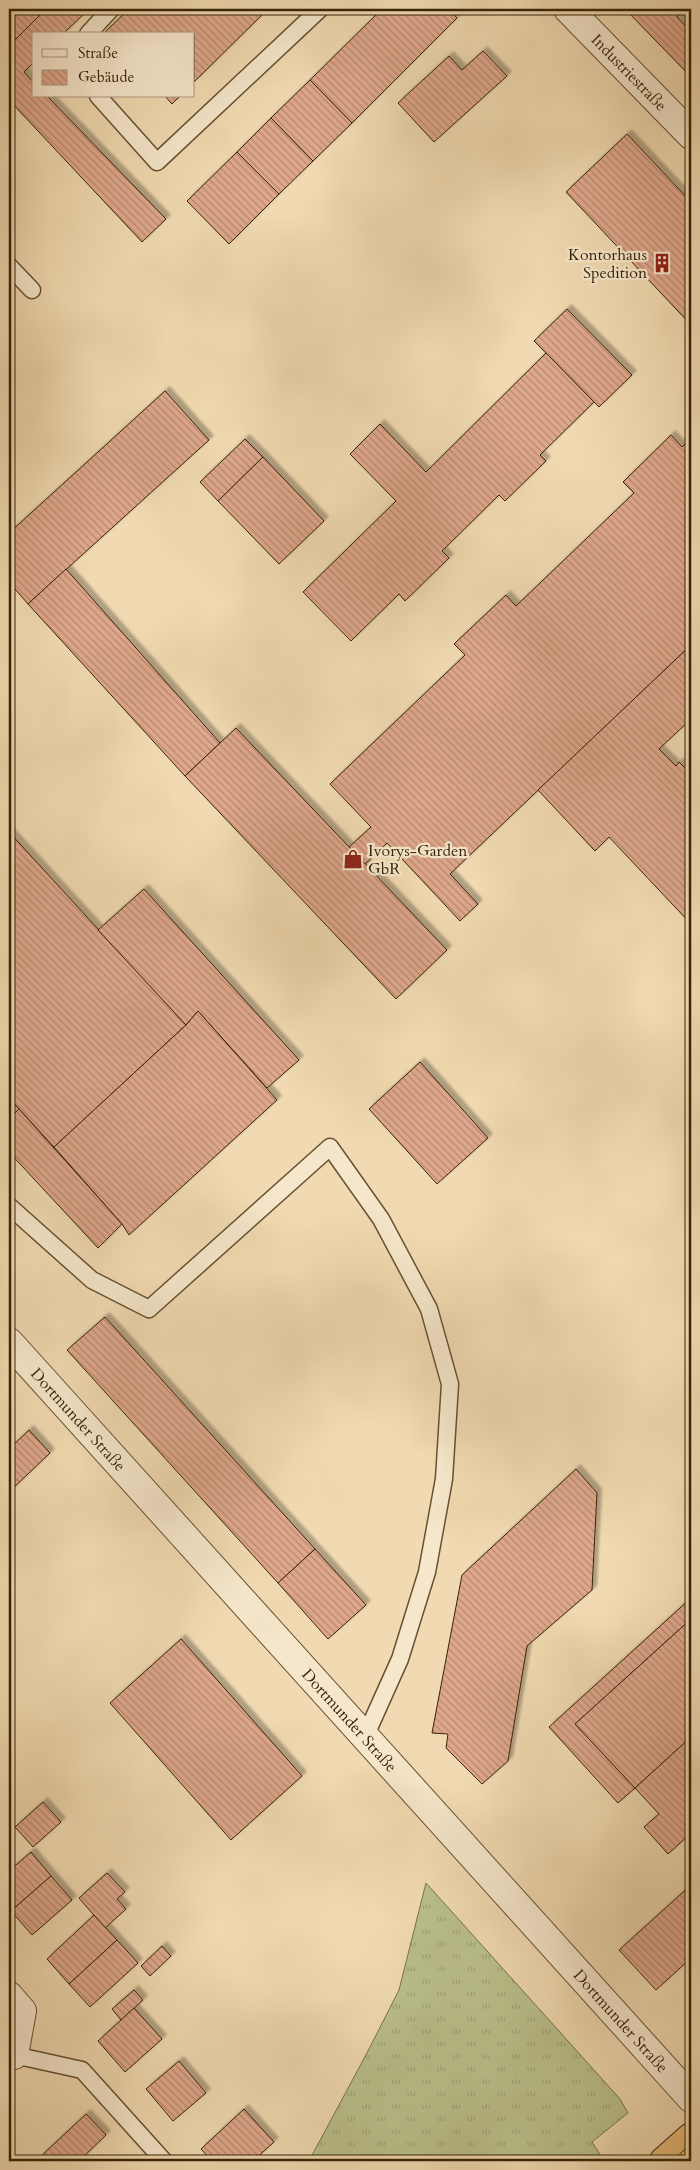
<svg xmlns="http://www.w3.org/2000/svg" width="700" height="2170" viewBox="0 0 700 2170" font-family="Cardo,serif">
<defs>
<pattern id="grass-tufts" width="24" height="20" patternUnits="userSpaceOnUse" patternTransform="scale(1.25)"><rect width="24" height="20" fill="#bac08c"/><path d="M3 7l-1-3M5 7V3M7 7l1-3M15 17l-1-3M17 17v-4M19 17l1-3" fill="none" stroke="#a0a577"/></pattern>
<pattern id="building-back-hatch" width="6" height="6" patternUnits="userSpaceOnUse" patternTransform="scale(1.25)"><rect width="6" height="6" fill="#dfa88c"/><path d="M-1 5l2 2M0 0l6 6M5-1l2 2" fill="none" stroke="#b68870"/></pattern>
<filter id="shadow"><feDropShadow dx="4.5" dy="-4.5" stdDeviation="1" flood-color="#0004"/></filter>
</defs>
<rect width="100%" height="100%" fill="#f1dab1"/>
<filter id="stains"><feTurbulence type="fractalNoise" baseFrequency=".004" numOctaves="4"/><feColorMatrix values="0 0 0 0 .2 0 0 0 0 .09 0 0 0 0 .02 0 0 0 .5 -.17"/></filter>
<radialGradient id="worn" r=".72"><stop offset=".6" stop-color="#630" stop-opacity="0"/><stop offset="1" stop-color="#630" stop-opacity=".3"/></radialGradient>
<polygon fill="url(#grass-tufts)" stroke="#78724a" points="426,1883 620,2099 628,2113 592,2142 604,2161 309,2161 368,2051 399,1990"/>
<g fill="url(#building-back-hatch)" stroke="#372308" filter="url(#shadow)">
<polygon points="9,9 46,9 9,46"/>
<polygon points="46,9 89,9 63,34 34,34 34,62 24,72 34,83 34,96 47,96 166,219 142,242 9,100 9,46"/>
<polygon points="129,9 268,9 194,82 194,34 103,34"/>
<polygon points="382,9 448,9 457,18 352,123 310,80"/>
<polygon points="625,9 685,9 677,17 691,32 691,77"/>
<polygon points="483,51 507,76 434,142 398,103 449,56 462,70"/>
<polygon points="310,80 352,123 313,161 271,118"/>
<polygon points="165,96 180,96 172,104"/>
<polygon points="271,118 313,161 279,194 237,152"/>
<polygon points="627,134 691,202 691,325 566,192"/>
<polygon points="237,152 279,194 229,244 187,201"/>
<polygon points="567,309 632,375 599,407 534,341"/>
<polygon points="546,353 594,402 540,455 546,461 505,501 499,495 442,551 449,558 405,601 399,594 351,641 303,592 396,501 350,454 380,424 426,472"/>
<polygon points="165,391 209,440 28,604 9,582 9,533"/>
<polygon points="671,435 682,447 691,438 691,645 450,874 478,904 460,921 387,843 365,864 349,847 371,827 330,784 465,655 454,644 506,595 516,606 634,493 623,482"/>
<polygon points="245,439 263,457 218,501 200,482"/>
<polygon points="263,457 324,521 279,564 218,501"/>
<polygon points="66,569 220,743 185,776 28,604"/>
<polygon points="691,645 691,719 659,749 676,766 679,762 691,774 691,857 685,863 691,869 691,924 609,837 595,851 538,790"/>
<polygon points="236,728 447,950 396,999 185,776"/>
<polygon points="9,832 186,1025 54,1147 9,1098"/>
<polygon points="144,889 299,1060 267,1088 198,1011 186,1025 98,930"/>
<polygon points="198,1011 277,1100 129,1235 122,1224 54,1147 186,1025"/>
<polygon points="420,1062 488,1138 437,1184 369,1109"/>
<polygon points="9,1098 19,1109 9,1119"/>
<polygon points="19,1109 122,1224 98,1248 9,1152 9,1119"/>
<polygon points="105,1317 315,1549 278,1583 67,1350"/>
<polygon points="29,1430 50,1453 9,1492 9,1449"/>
<polygon points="576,1469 597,1493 592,1590 527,1646 508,1761 482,1784 446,1748 448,1734 432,1733 462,1575"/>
<polygon points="315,1549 366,1605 328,1639 278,1583"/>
<polygon points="691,1598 691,1619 575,1724 635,1788 618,1803 549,1727"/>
<polygon points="691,1619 691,1737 635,1788 575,1724"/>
<polygon points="181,1639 302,1776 231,1840 110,1703"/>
<polygon points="691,1737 691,1835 690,1834 668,1854 644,1827 659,1814 635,1788"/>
<polygon points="43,1802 61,1822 33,1847 15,1827"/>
<polygon points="31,1852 51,1876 11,1911 9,1908 9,1871"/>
<polygon points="107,1873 125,1892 117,1899 126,1909 105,1928 79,1898"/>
<polygon points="51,1876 72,1900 32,1935 11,1911"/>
<polygon points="691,1885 691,1958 656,1990 619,1950"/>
<polygon points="94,1915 117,1940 69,1984 47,1959"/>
<polygon points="117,1940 138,1963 90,2007 69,1984"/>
<polygon points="162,1946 171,1956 150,1976 141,1966"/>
<polygon points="134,1990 143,2000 121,2020 112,2009"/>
<polygon points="134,2008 162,2039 125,2072 98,2041"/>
<polygon points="179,2061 206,2093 173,2121 146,2089"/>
<polygon points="244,2109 274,2142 253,2161 212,2161 201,2149"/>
<polygon points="86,2114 106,2135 79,2161 44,2161 40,2157"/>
</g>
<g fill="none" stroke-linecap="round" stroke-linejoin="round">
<defs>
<g id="service">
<polyline points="88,34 111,9"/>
<polyline points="98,96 157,162 320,9"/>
<polyline points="9,266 32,290"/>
<polyline points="9,1206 92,1280 149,1309 330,1147 381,1219 429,1309 450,1384 444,1479 427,1572 400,1659 365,1737"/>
<polyline points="14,2055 82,2070 164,2161"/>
</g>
<g id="minor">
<path id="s1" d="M 568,9 L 691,135"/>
<path id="s2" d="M 9,1342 L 691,2098"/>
<polyline points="9,1996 22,2011 14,2055 9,2055"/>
</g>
<polyline id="motorway" points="664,2161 691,2137"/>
</defs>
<use href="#service" stroke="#665132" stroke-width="19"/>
<use href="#minor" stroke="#665132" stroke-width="30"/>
<use href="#motorway" stroke="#372308" stroke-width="30"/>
<use href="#service" stroke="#f6e7cc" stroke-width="16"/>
<use href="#minor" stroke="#f6e7cc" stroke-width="28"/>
<use href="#motorway" stroke="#e8bd78" stroke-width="28"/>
<polyline stroke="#372308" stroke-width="1" points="673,2161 691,2143"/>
</g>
<defs>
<symbol id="building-bare" viewBox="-9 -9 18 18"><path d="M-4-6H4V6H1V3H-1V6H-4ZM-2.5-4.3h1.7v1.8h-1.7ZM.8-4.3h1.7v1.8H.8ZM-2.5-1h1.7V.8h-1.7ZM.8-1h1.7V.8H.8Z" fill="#8f2418" stroke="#f6e7cc" stroke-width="2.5" paint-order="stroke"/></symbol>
<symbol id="shop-bare" viewBox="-9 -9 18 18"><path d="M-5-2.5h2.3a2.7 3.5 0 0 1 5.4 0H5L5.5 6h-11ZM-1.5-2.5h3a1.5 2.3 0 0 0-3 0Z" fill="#8f2418" stroke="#f6e7cc" stroke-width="2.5" paint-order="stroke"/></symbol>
</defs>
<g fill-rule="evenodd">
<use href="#building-bare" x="648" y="249" width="28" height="28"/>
<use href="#shop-bare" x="339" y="845" width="28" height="28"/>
</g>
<g text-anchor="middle" stroke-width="4.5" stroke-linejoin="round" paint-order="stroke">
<g font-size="16" fill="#372308" stroke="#f6e7cc">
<text dy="6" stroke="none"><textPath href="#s1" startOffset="88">Industriestraße</textPath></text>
<text dy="6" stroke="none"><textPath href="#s2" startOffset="104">Dortmunder Straße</textPath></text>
<text dy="6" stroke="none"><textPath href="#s2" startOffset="509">Dortmunder Straße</textPath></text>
<text dy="6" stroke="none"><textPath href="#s2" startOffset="914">Dortmunder Straße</textPath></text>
</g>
<g font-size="16" fill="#372308" stroke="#f6e7cc" text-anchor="end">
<text x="647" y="260">Kontorhaus<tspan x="647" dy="18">Spedition</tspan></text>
<text x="368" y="856" text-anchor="start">Ivorys-Garden<tspan x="368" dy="18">GbR</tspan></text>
</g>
</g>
<rect width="700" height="2170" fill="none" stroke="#f1dab1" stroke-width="30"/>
<rect x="10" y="10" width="680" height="2150" fill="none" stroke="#372308" stroke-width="2.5"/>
<rect x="15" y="15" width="670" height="2140" fill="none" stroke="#372308"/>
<rect x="32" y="32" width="162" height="65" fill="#f6e7cc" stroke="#aa997e"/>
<rect x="42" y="49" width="25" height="8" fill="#f6e7cc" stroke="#aa997e"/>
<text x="78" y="58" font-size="15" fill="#372308">Straße</text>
<rect x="42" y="70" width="25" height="15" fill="url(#building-back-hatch)" stroke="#aa997e"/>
<text x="78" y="82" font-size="15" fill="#372308">Gebäude</text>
<rect width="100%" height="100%" filter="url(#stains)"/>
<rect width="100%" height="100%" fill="url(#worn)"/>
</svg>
